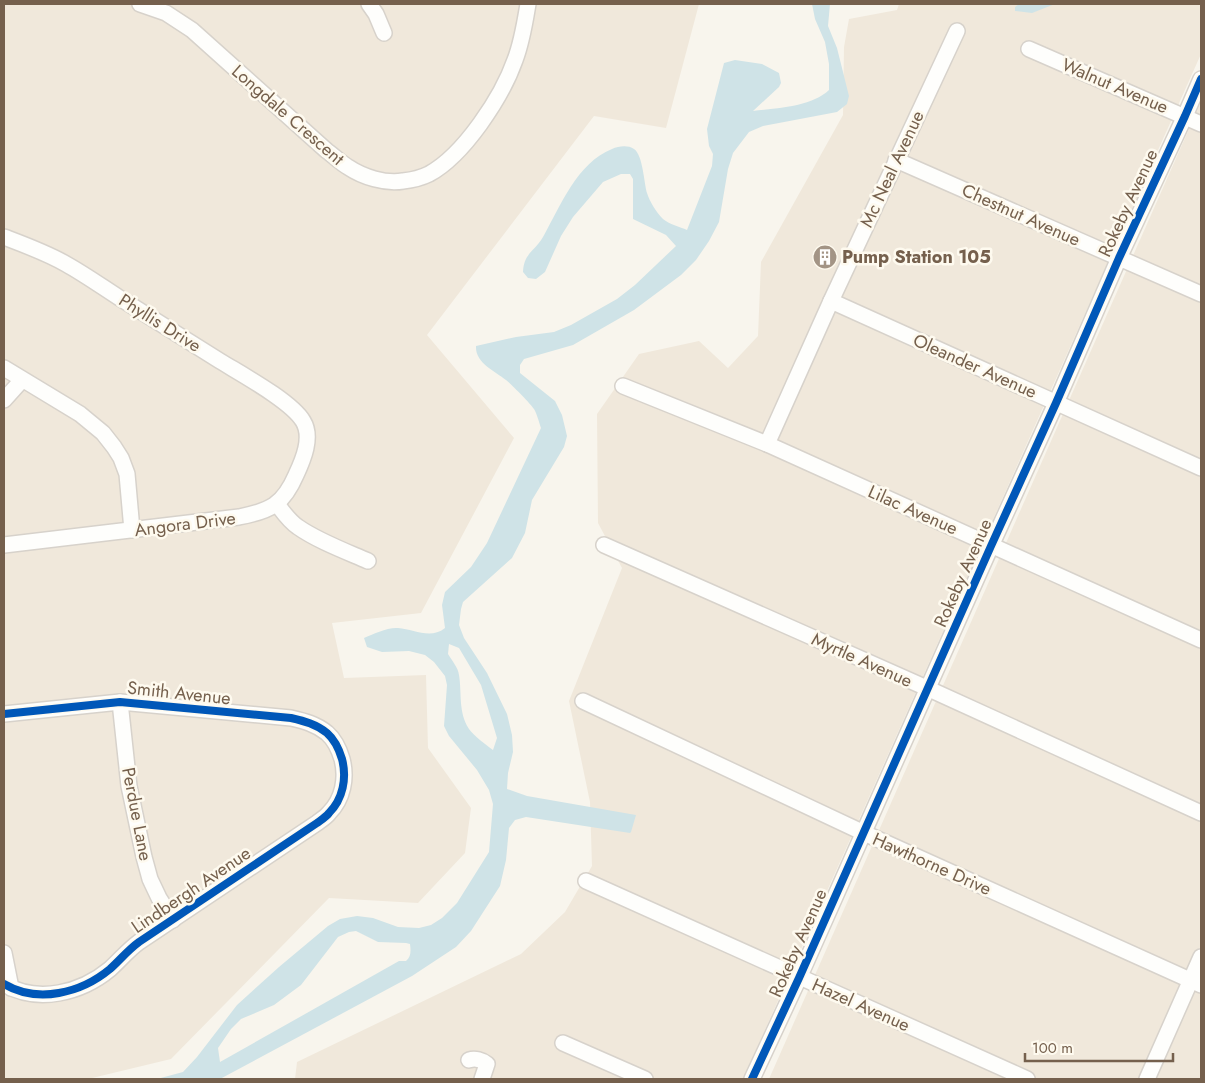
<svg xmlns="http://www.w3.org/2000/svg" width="1205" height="1083" viewBox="0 0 1205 1083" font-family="Jost,sans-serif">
<rect width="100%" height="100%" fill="#f8f5ed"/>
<g fill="#f0e8db">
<polygon points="4,4 699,4 666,128 594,116 427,335 514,438 421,613 332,623 344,678 426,675 428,748 471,808 465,853 418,903 329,898 171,1059 88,1079 4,1079"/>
<polygon points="899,4 1201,4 1201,54 743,1079 295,1079 297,1062 521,954 565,912 592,866 590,802 569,701 622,568 598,523 597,414 639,354 699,341 728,368 758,336 761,262 843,115 844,47 849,19 897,10"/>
<polygon points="1201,102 1201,1079 769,1079 1189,129"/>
</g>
<g fill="#cfe3e7" fill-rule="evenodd">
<path d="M 812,4 L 830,4 L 828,26 L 837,48 L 849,96 L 847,104 L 837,112 L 763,126 L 749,132 L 733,153 L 728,169 L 719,222 L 709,241 L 696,260 L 681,275 L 634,310 L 573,345 L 524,359 L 520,365 L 520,373 L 555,401 L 562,415 L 567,436 L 564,447 L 532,500 L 525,533 L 512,558 L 463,602 L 461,609 L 459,625 L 464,638 L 487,673 L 507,714 L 512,735 L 513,752 L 508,773 L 507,789 L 527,796 L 636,815 L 631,832 L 630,833 L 526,817 L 515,820 L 509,828 L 506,860 L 500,886 L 471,931 L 456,947 L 412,976 L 220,1079 L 157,1079 L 183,1072 L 197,1057 L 237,1005 L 279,967 L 328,926 L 340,919 L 357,916 L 373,918 L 398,927 L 419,928 L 431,925 L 442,918 L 457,903 L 489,852 L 493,804 L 489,790 L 477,770 L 449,736 L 444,726 L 447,685 L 445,676 L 434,662 L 425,655 L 409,651 L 382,652 L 367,647 L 364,638 C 373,634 388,627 398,628 C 414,629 430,640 445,628 L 442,605 L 445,592 L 471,567 L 487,543 L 541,428 C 539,422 537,414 534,409 C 530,403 512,385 506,380 C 495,371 475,363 476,346 L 516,337 L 554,332 L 571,325 L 617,299 L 635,285 L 676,246 L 666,235 L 633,219 L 633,179 L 630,174 L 621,174 L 603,182 L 573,217 L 561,236 L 545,272 L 536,279 L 528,278 L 523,272 C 524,253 534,252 543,237 C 561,205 577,163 612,149 C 619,146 628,145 634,149 C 643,155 644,183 647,193 C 650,202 656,212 663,219 C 669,224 680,227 687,230 L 712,166 L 713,154 L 709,146 L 707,129 L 724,63 L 735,60 L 762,64 L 779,73 L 781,83 L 779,87 L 753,111 C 777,108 811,107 829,90 L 829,64 L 825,42 L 815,19 ZM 449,644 L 459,648 L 481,685 L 497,738 L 493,750 C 485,744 475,737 469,729 C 458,712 462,693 459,675 C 458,667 452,661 448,654 ZM 356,931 L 378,942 L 406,943 L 410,944 C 411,951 411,957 406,961 L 399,961 L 220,1062 L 218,1048 L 231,1029 L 241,1019 L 274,1005 L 301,985 L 338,937 L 349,932 Z"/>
<polygon points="1019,4 1055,4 1032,13 1015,11 1015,7"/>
</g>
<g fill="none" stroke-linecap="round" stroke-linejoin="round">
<defs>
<g id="minor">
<path d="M 140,4 L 166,13 L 192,30 L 327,151 C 334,156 341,163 348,167 C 363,177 385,184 403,181 C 412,180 421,178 429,174 C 464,155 502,97 515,60 C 522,42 525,22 528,4"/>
<polyline points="369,4 376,14 384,33"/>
<polyline points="1029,49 1201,124"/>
<polyline points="896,160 1201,294"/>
<path d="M 4,237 C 25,245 47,253 66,264 C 84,274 101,286 118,297 C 152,318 186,340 220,361 C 241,374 291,401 303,421 C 313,437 303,460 296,475 C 283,505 270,511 239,517 L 4,545"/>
<polyline points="831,301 1201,468"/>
<polyline points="4,368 80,414 103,433 114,447 121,458 127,474 132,530"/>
<polyline points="623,386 767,444 1201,640"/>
<polyline points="4,400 22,380"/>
<polyline points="767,444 831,301 957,31"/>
<path d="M 277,504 C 283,512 289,521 298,527 C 318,541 345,551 368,561"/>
<polyline points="604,545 929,689 1201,813"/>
<polyline points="583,701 864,833 1201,985"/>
<polyline points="120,702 129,786 144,857 150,879 159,898 173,920"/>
<path d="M 4,714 L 120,702 L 291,718 C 304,721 316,724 327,733 C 335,740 339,749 342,759 C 347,778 343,799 329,813 C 326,817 321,820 317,823 L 139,942 C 128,950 120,960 110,969 C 81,993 38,1004 4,984"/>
<polyline points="586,881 1027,1079"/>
<polyline points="4,953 11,988"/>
<polyline points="563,1043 645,1079"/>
<path d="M 469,1060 C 475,1058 482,1060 487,1064 L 482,1079"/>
<polyline points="752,1079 799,978 991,546 1056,403 1119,258 1185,116 1201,79"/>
<polyline points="1147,1079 1201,957"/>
</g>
</defs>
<use href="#minor" stroke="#d7d2cb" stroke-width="18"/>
<use href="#minor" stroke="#fefefc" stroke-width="15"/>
<defs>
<g id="cycleway">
<path d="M 4,714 L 120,702 L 291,718 C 304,721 316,724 327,733 C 335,740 339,749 342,759 C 347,778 343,799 329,813 C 326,817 321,820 317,823 L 139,942 C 128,950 120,960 110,969 C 81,993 38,1004 4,984"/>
<polyline points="752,1079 799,978 991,546 1056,403 1119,258 1185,116 1201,79"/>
</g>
</defs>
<use href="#cycleway" stroke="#fefaef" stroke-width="11"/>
<use href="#cycleway" stroke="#0057b8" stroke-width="8"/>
</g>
<defs>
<symbol id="building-disc" viewBox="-11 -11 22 22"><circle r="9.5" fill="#a39485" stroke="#fefaef"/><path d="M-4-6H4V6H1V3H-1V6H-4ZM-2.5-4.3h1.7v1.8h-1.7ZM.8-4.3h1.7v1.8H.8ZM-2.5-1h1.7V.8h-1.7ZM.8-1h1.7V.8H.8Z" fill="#fff"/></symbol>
</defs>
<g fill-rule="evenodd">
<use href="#building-disc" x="811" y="243" width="28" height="28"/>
</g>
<g text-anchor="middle" stroke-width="5" stroke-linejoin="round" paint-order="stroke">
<g font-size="18" fill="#75604d" stroke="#fefaef">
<text transform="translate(1115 86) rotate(23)" y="6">Walnut Avenue</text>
<text transform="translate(288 115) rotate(41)" y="6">Longdale Crescent</text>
<text transform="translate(892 169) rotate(-65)" y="6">Mc Neal Avenue</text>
<text transform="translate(1128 203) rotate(-65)" y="6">Rokeby Avenue</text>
<text transform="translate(1021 215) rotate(24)" y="6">Chestnut Avenue</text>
<text transform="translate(160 323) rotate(32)" y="6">Phyllis Drive</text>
<text transform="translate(975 366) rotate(24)" y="6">Oleander Avenue</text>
<text transform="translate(913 510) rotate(24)" y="6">Lilac Avenue</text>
<text transform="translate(185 524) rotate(-7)" y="6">Angora Drive</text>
<text transform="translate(963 573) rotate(-66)" y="6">Rokeby Avenue</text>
<text transform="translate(862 660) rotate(24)" y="6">Myrtle Avenue</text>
<text transform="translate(179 693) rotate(6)" y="6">Smith Avenue</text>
<text transform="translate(137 814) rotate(79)" y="6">Perdue Lane</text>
<text transform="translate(932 864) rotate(24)" y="6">Hawthorne Drive</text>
<text transform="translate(191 890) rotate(-34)" y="6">Lindbergh Avenue</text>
<text transform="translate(798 943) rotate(-66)" y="6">Rokeby Avenue</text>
<text transform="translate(861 1005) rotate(24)" y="6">Hazel Avenue</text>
</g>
<g font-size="18" font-weight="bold" fill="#75604d" stroke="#fefaef" text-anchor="start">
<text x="842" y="263">Pump Station 105</text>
</g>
</g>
<rect width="1205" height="1083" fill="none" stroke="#75604d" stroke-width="10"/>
<path d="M1025 1053v8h148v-8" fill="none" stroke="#75604d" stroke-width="2.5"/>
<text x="1032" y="1053" font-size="15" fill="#75604d" stroke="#fefaef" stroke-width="4" paint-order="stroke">100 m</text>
</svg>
